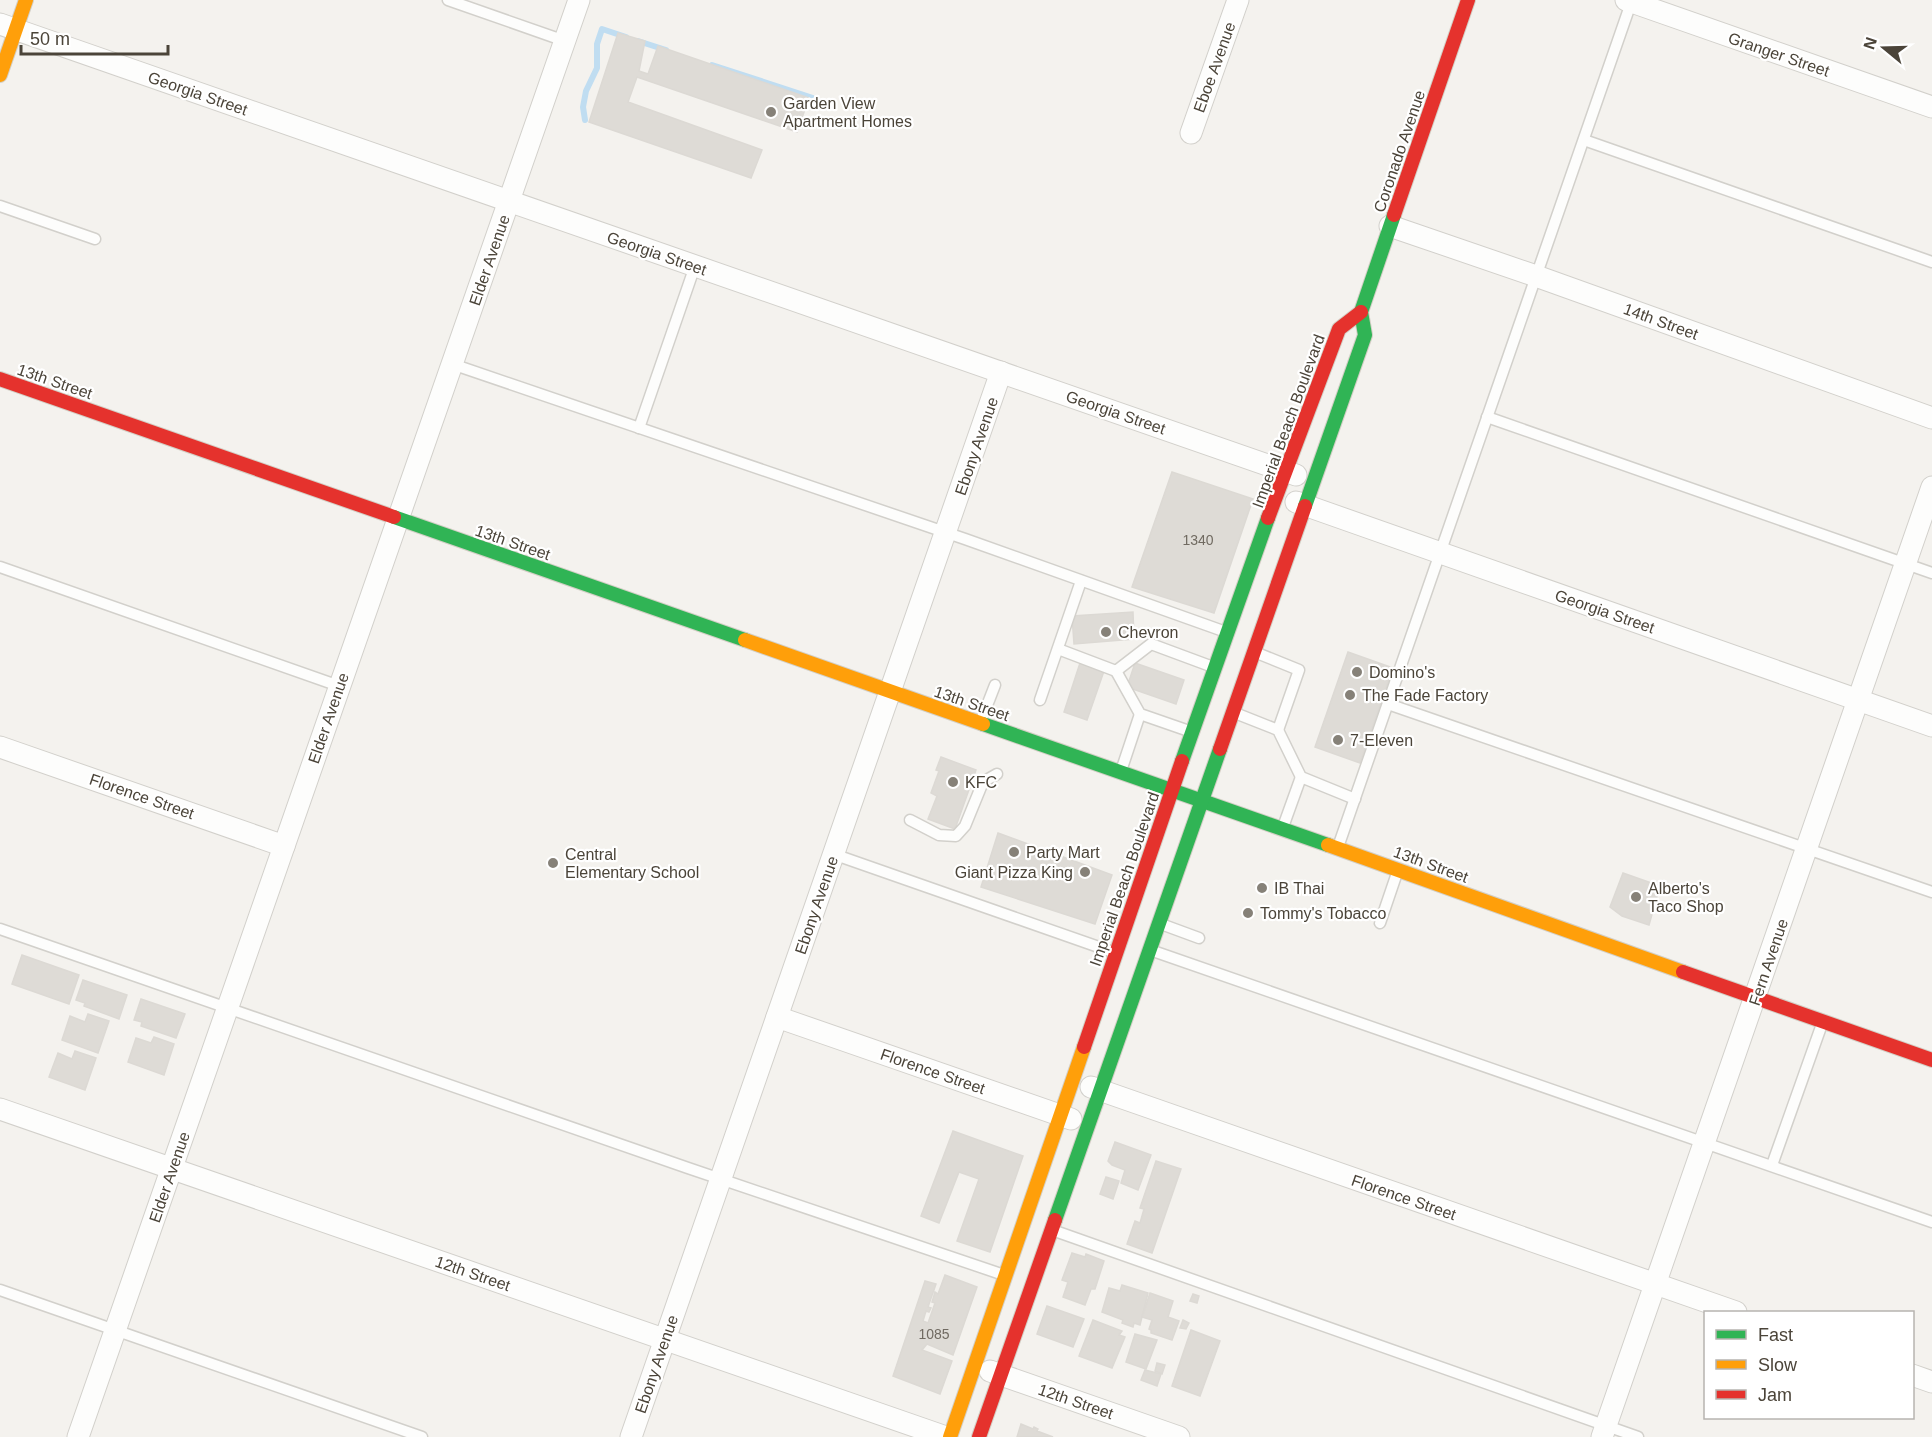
<svg xmlns="http://www.w3.org/2000/svg" width="1932" height="1437" viewBox="0 0 1932 1437" font-family="Helvetica,sans-serif">
<rect width="100%" height="100%" fill="#f4f2ee"/>
<g fill="none" stroke-linecap="round" stroke-linejoin="round">
<g stroke="#c0ddf1" stroke-width="6">
<polyline points="638,41 666,50"/>
<polyline points="712,65 813,98"/>
<polyline points="585,120 583,107 586,91 597,68 597,44 602,29 626,37"/>
</g>
</g>
<g fill="#dedbd6" stroke="#dcd9d4" stroke-width="1.5">
<polygon points="618,33 645,41 639,71 648,74 658,46 809,98 797,132 637,77 628,102 762,150 751,178 589,122"/>
<polygon points="1172,472 1253,499 1214,613 1132,587"/>
<polygon points="1133,612 1134,639 1074,644 1072,616"/>
<polygon points="1348,652 1393,668 1360,763 1315,747"/>
<polygon points="1080,663 1104,671 1087,720 1064,712"/>
<polygon points="1135,663 1184,680 1176,704 1127,687"/>
<polygon points="941,757 976,770 955,829 928,819 937,796 931,793 939,771 936,770"/>
<polygon points="998,833 1112,875 1095,924 981,887"/>
<polygon points="1623,873 1660,886 1649,925 1622,916 1610,907"/>
<polygon points="22,955 79,975 69,1004 12,984"/>
<polygon points="83,980 127,995 119,1019 84,1006 85,1003 76,1000"/>
<polygon points="141,999 185,1014 176,1038 141,1026 142,1022 134,1020"/>
<polygon points="88,1014 109,1021 98,1053 62,1040 70,1016 85,1022"/>
<polygon points="154,1037 174,1044 164,1075 128,1062 136,1038 151,1043"/>
<polygon points="75,1051 96,1058 85,1090 49,1077 58,1053 72,1059"/>
<polygon points="953,1131 1023,1156 990,1252 957,1241 979,1179 959,1172 939,1223 921,1216"/>
<polygon points="1115,1142 1151,1155 1138,1190 1121,1183 1125,1170 1112,1165 1108,1161"/>
<polygon points="1156,1161 1181,1169 1152,1253 1127,1244 1135,1221 1140,1223 1144,1209 1140,1208"/>
<polygon points="1106,1177 1119,1181 1113,1199 1100,1194"/>
<polygon points="1072,1253 1085,1257 1086,1254 1104,1261 1095,1289 1091,1289 1085,1305 1063,1297 1068,1282 1062,1280"/>
<polygon points="945,1275 977,1287 953,1355 927,1344 922,1350 952,1361 940,1394 893,1376 925,1281 936,1284 928,1307 931,1308 929,1312 926,1311 923,1321 928,1323 935,1303 932,1302 935,1292 938,1294"/>
<polygon points="1122,1285 1148,1293 1140,1325 1134,1323 1133,1327 1122,1323 1123,1320 1102,1312 1109,1288 1120,1291"/>
<polygon points="1150,1293 1173,1301 1168,1317 1179,1321 1172,1340 1151,1333 1151,1330 1149,1329 1152,1320 1142,1317"/>
<polygon points="1193,1294 1199,1296 1197,1303 1190,1301"/>
<polygon points="1047,1306 1084,1319 1073,1347 1037,1334"/>
<polygon points="1093,1320 1122,1331 1119,1335 1125,1337 1112,1368 1079,1356"/>
<polygon points="1183,1320 1189,1323 1186,1329 1180,1328"/>
<polygon points="1191,1330 1220,1341 1200,1396 1172,1386"/>
<polygon points="1135,1334 1157,1340 1146,1369 1126,1362"/>
<polygon points="1157,1363 1165,1365 1162,1374 1155,1371"/>
<polygon points="1145,1370 1161,1374 1157,1386 1141,1380"/>
<polygon points="1021,1424 1033,1429 1034,1427 1038,1429 1037,1431 1053,1437 1017,1437"/>
</g>
<g fill="none" stroke-linecap="round" stroke-linejoin="round">
<defs>
<g id="lane">
<polyline points="448,0 565,41"/>
<polyline points="1584,140 1932,262"/>
<polyline points="0,206 95,239"/>
<polyline points="452,364 965,539 1226,632"/>
<polyline points="1487,417 1932,573"/>
<polyline points="639,428 695,266"/>
<polyline points="0,567 339,686"/>
<polyline points="1058,649 1116,671 1151,644 1213,667"/>
<polyline points="1257,653 1299,670 1278,730"/>
<polyline points="1116,671 1140,714 1189,731"/>
<polyline points="1040,700 1081,581"/>
<polyline points="1388,704 1932,892"/>
<polyline points="1235,713 1278,730 1301,777 1355,799"/>
<polyline points="981,721 995,685"/>
<polyline points="1121,771 1140,714"/>
<polyline points="910,820 939,835 956,836 965,826 983,782 997,774"/>
<polyline points="1283,827 1301,777"/>
<polyline points="1338,847 1632,0"/>
<polyline points="833,854 1113,952"/>
<polyline points="1380,923 1397,873"/>
<polyline points="1161,924 1199,938"/>
<polyline points="0,929 688,1168 1001,1274"/>
<polyline points="1153,951 1932,1222"/>
<polyline points="1772,1165 1822,1024"/>
<polyline points="1055,1231 1638,1437"/>
<polyline points="0,1290 422,1437"/>
</g>
<g id="street">
<polyline points="1626,0 1932,107"/>
<polyline points="0,24 1296,475"/>
<polyline points="1191,133 1238,0"/>
<polyline points="1390,226 1536,276 1932,418"/>
<polyline points="1296,502 1932,726"/>
<polyline points="0,747 284,846"/>
<polyline points="777,1017 1071,1119"/>
<polyline points="1091,1087 1736,1312"/>
<polyline points="0,1109 946,1437"/>
<polyline points="990,1371 1179,1437"/>
<polyline points="1912,1375 1932,1382"/>
<polyline points="78,1437 579,0"/>
<polyline points="631,1437 1001,372"/>
<polyline points="1602,1437 1932,487"/>
</g>
<g id="fast">
<polyline points="1305,506 1365,335 1361,312 1394,215"/>
<polyline points="394,517 745,640"/>
<polyline points="983,724 1328,845"/>
<polyline points="1182,761 1268,518"/>
<polyline points="1055,1220 1220,749"/>
</g>
<g id="slow">
<polyline points="0,75 26,0"/>
<polyline points="745,640 983,724"/>
<polyline points="1328,845 1683,972"/>
<polyline points="950,1437 1084,1047"/>
</g>
<g id="jam">
<polyline points="1394,215 1468,0"/>
<polyline points="0,379 394,517"/>
<polyline points="1268,518 1339,329 1361,312"/>
<polyline points="1220,749 1305,506"/>
<polyline points="1683,972 1932,1060"/>
<polyline points="1084,1047 1182,761"/>
<polyline points="979,1437 1055,1220"/>
</g>
</defs>
<use href="#lane" stroke="#d2d0cb" stroke-width="13"/>
<use href="#street" stroke="#d2d0cb" stroke-width="23"/>
<use href="#fast" stroke="#d3cfc5" stroke-width="16"/>
<use href="#slow" stroke="#d3cfc5" stroke-width="16"/>
<use href="#jam" stroke="#d3cfc5" stroke-width="16"/>
<use href="#lane" stroke="#fdfdfc" stroke-width="10"/>
<use href="#street" stroke="#fdfdfc" stroke-width="21"/>
<use href="#fast" stroke="#30b455" stroke-width="14"/>
<use href="#slow" stroke="#ff9f0a" stroke-width="14"/>
<use href="#jam" stroke="#e5322d" stroke-width="14"/>
</g>
<g fill="#868178" stroke="#fff" stroke-width="2">
<circle cx="771" cy="112" r="6"/>
<circle cx="1106" cy="632" r="6"/>
<circle cx="1357" cy="672" r="6"/>
<circle cx="1350" cy="695" r="6"/>
<circle cx="1338" cy="740" r="6"/>
<circle cx="953" cy="782" r="6"/>
<circle cx="1014" cy="852" r="6"/>
<circle cx="553" cy="863" r="6"/>
<circle cx="1085" cy="872" r="6"/>
<circle cx="1262" cy="888" r="6"/>
<circle cx="1636" cy="897" r="6"/>
<circle cx="1248" cy="913" r="6"/>
</g>
<g text-anchor="middle" stroke-width="4.5" stroke-linejoin="round" paint-order="stroke">
<g font-size="14" fill="#706a61">
<text x="1198" y="545">1340</text>
<text x="934" y="1339">1085</text>
</g>
<g font-size="16" fill="#4b4439" stroke="#fff">
<text transform="translate(1779 54) rotate(19)" y="6">Granger Street</text>
<text transform="translate(1214 67) rotate(-70)" y="6">Eboe Avenue</text>
<text transform="translate(198 93) rotate(19)" y="6">Georgia Street</text>
<text transform="translate(1399 151) rotate(-71)" y="6">Coronado Avenue</text>
<text transform="translate(657 253) rotate(19)" y="6">Georgia Street</text>
<text transform="translate(489 260) rotate(-71)" y="6">Elder Avenue</text>
<text transform="translate(1661 321) rotate(20)" y="6">14th Street</text>
<text transform="translate(55 381) rotate(19)" y="6">13th Street</text>
<text transform="translate(1116 412) rotate(19)" y="6">Georgia Street</text>
<text transform="translate(1288 421) rotate(-70)" y="6">Imperial Beach Boulevard</text>
<text transform="translate(976 446) rotate(-71)" y="6">Ebony Avenue</text>
<text transform="translate(513 542) rotate(19)" y="6">13th Street</text>
<text transform="translate(1605 611) rotate(19)" y="6">Georgia Street</text>
<text transform="translate(972 703) rotate(19)" y="6">13th Street</text>
<text transform="translate(328 718) rotate(-71)" y="6">Elder Avenue</text>
<text transform="translate(142 796) rotate(19)" y="6">Florence Street</text>
<text transform="translate(1431 864) rotate(20)" y="6">13th Street</text>
<text transform="translate(1124 879) rotate(-71)" y="6">Imperial Beach Boulevard</text>
<text transform="translate(816 905) rotate(-71)" y="6">Ebony Avenue</text>
<text transform="translate(1768 962) rotate(-71)" y="6">Fern Avenue</text>
<text transform="translate(933 1071) rotate(19)" y="6">Florence Street</text>
<text transform="translate(169 1177) rotate(-71)" y="6">Elder Avenue</text>
<text transform="translate(1404 1197) rotate(19)" y="6">Florence Street</text>
<text transform="translate(473 1273) rotate(19)" y="6">12th Street</text>
<text transform="translate(656 1364) rotate(-71)" y="6">Ebony Avenue</text>
<text transform="translate(1076 1401) rotate(19)" y="6">12th Street</text>
</g>
<g font-size="16" fill="#4b4439" stroke="#fff" text-anchor="start">
<text x="783" y="109">Garden View<tspan x="783" dy="18">Apartment Homes</tspan></text>
<text x="1118" y="638">Chevron</text>
<text x="1369" y="678">Domino's</text>
<text x="1362" y="701">The Fade Factory</text>
<text x="1350" y="746">7-Eleven</text>
<text x="965" y="788">KFC</text>
<text x="1026" y="858">Party Mart</text>
<text x="565" y="860">Central<tspan x="565" dy="18">Elementary School</tspan></text>
<text x="1073" y="878" text-anchor="end">Giant Pizza King</text>
<text x="1274" y="894">IB Thai</text>
<text x="1648" y="894">Alberto's<tspan x="1648" dy="18">Taco Shop</tspan></text>
<text x="1260" y="919">Tommy's Tobacco</text>
</g>
</g>
<rect x="1704" y="1311" width="210" height="108" fill="#ffffff" stroke="#b7b4b0" stroke-width="1.5"/>
<rect x="1716" y="1330" width="30" height="9" fill="#30b455" stroke="#b7b4b0" stroke-width="1.5"/>
<text x="1758" y="1341" font-size="18" fill="#4b4439">Fast</text>
<rect x="1716" y="1360" width="30" height="9" fill="#ff9f0a" stroke="#b7b4b0" stroke-width="1.5"/>
<text x="1758" y="1371" font-size="18" fill="#4b4439">Slow</text>
<rect x="1716" y="1390" width="30" height="9" fill="#e5322d" stroke="#b7b4b0" stroke-width="1.5"/>
<text x="1758" y="1401" font-size="18" fill="#4b4439">Jam</text>
<g transform="translate(1884 48) rotate(289)" stroke="#ffffff" stroke-width="4.5" paint-order="stroke">
<path d="M0-4.5L10 22L0 15L-10 22Z" fill="#4b4439"/>
<text y="-9" font-size="16" font-weight="bold" text-anchor="middle" fill="#4b4439">N</text>
</g>
<path d="M21 45v9h147v-9" fill="none" stroke="#4b4439" stroke-width="3"/>
<text x="30" y="45" font-size="18" fill="#4b4439" stroke="#ffffff" stroke-width="4.5" paint-order="stroke">50 m</text>
</svg>
